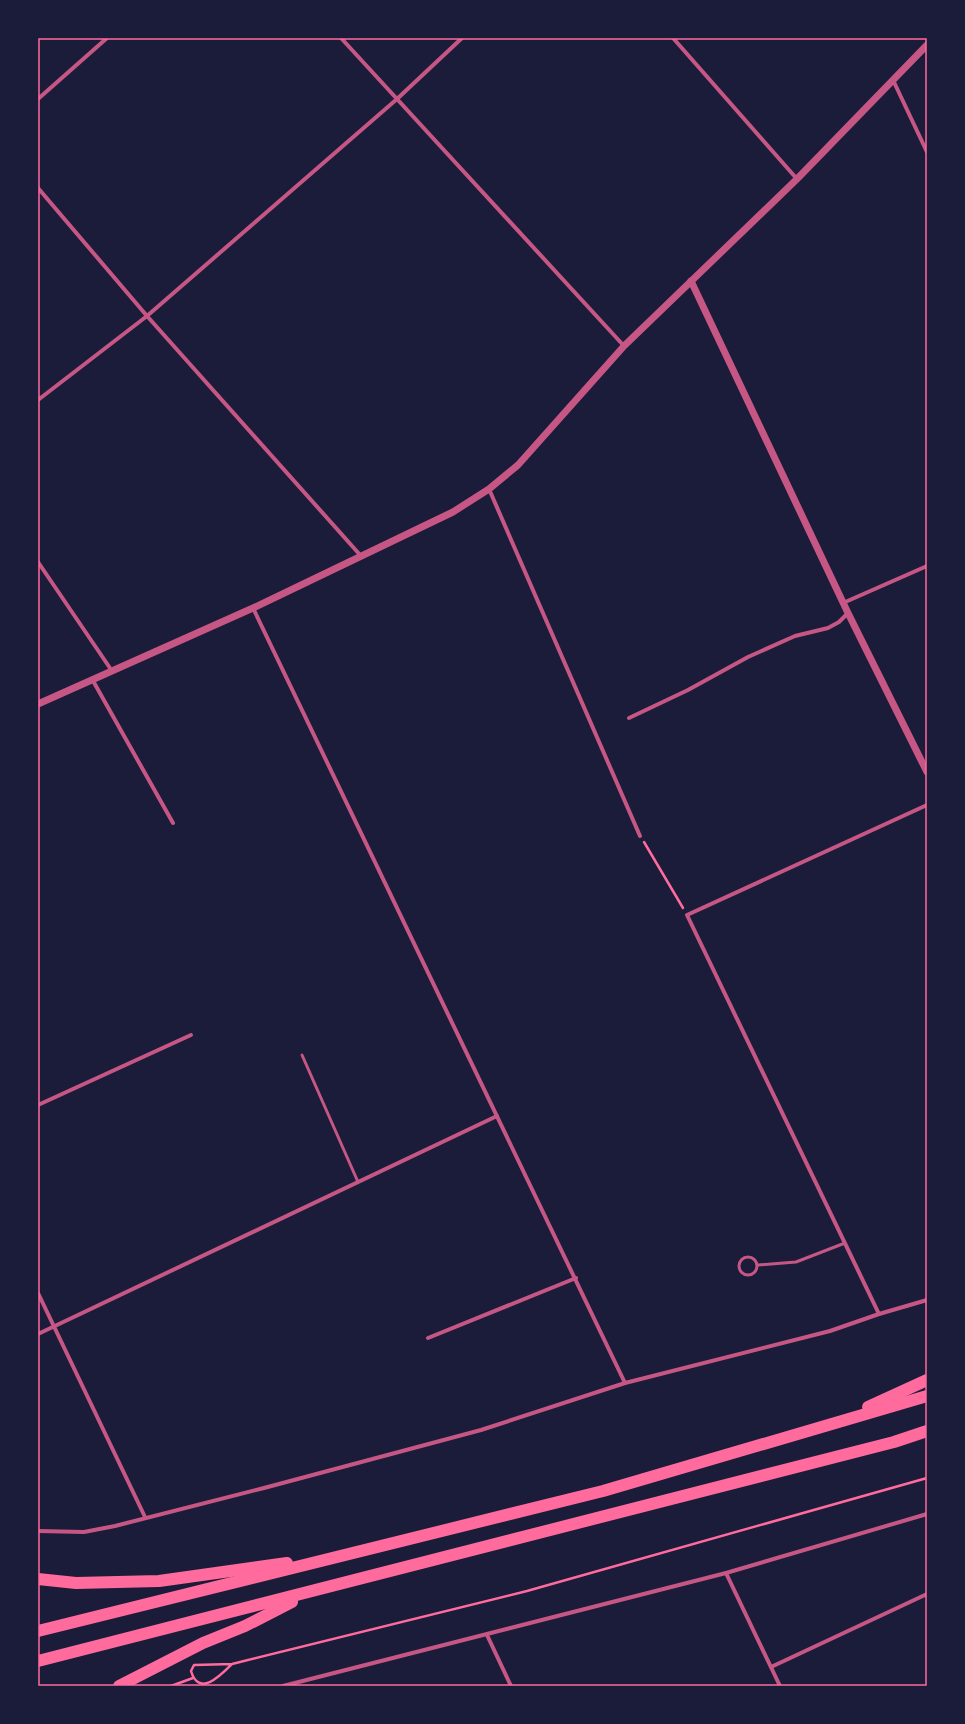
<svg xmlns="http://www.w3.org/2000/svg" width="965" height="1724" viewBox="0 0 965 1724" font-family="'Sofia Sans Condensed',sans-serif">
<rect width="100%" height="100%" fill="#1b1b3a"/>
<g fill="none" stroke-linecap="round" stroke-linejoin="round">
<g stroke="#ff6b9d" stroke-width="2.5">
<polyline points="644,842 683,908"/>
<path d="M 232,1664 C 221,1675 199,1698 191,1671 L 194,1665 L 232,1664 L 527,1591 L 927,1478"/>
<polyline points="171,1686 193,1678"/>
</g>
<g stroke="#c65784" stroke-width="3">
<polyline points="302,1055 358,1182"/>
<circle cx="748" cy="1266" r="9"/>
<polyline points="758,1265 796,1262 845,1243"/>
</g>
<g stroke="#c65784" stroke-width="4">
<polyline points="341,38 624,346"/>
<polyline points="673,38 797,179"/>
<polyline points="893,80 927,152"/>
<polyline points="38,99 107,38"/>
<polyline points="38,188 147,316 361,556"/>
<polyline points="38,400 147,316 397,99 462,38"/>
<polyline points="489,489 640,836"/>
<polyline points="38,562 112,671"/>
<polyline points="843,603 927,566"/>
<polyline points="253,608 625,1383"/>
<polyline points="92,679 173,823"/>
<polyline points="629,718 688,690 748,657 795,636 828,628 839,622 848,613"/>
<polyline points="38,1105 191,1035"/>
<polyline points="38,1293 145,1517"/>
<polyline points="879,1314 687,915 927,805"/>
<polyline points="38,1334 497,1116"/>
<polyline points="428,1338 576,1278"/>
<polyline points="38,1531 84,1532 115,1526 264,1488 481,1430 625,1383 830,1331 879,1314 927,1300"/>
<polyline points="726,1573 780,1686"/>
<polyline points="487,1635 511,1686"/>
<polyline points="771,1667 927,1594"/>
<polyline points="283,1686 726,1573 927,1514"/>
</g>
<g stroke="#c65784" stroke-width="7">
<polyline points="691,281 848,613 927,772"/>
<polyline points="38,704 253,608 453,512 489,489 518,465 624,346 797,179 927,45"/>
</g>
<g stroke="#ff6b9d" stroke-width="12">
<polyline points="868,1407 927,1380"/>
<polyline points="38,1579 76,1583 159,1581 287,1563"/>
<polyline points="38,1631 603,1491 927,1396"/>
<polyline points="38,1661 894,1442 927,1431"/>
<polyline points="119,1686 203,1643 245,1626 292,1602"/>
</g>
</g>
<rect width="965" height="1724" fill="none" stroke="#1b1b3a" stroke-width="78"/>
<rect x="39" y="39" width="887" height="1646" fill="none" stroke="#ff6b9d" stroke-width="1.5"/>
</svg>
